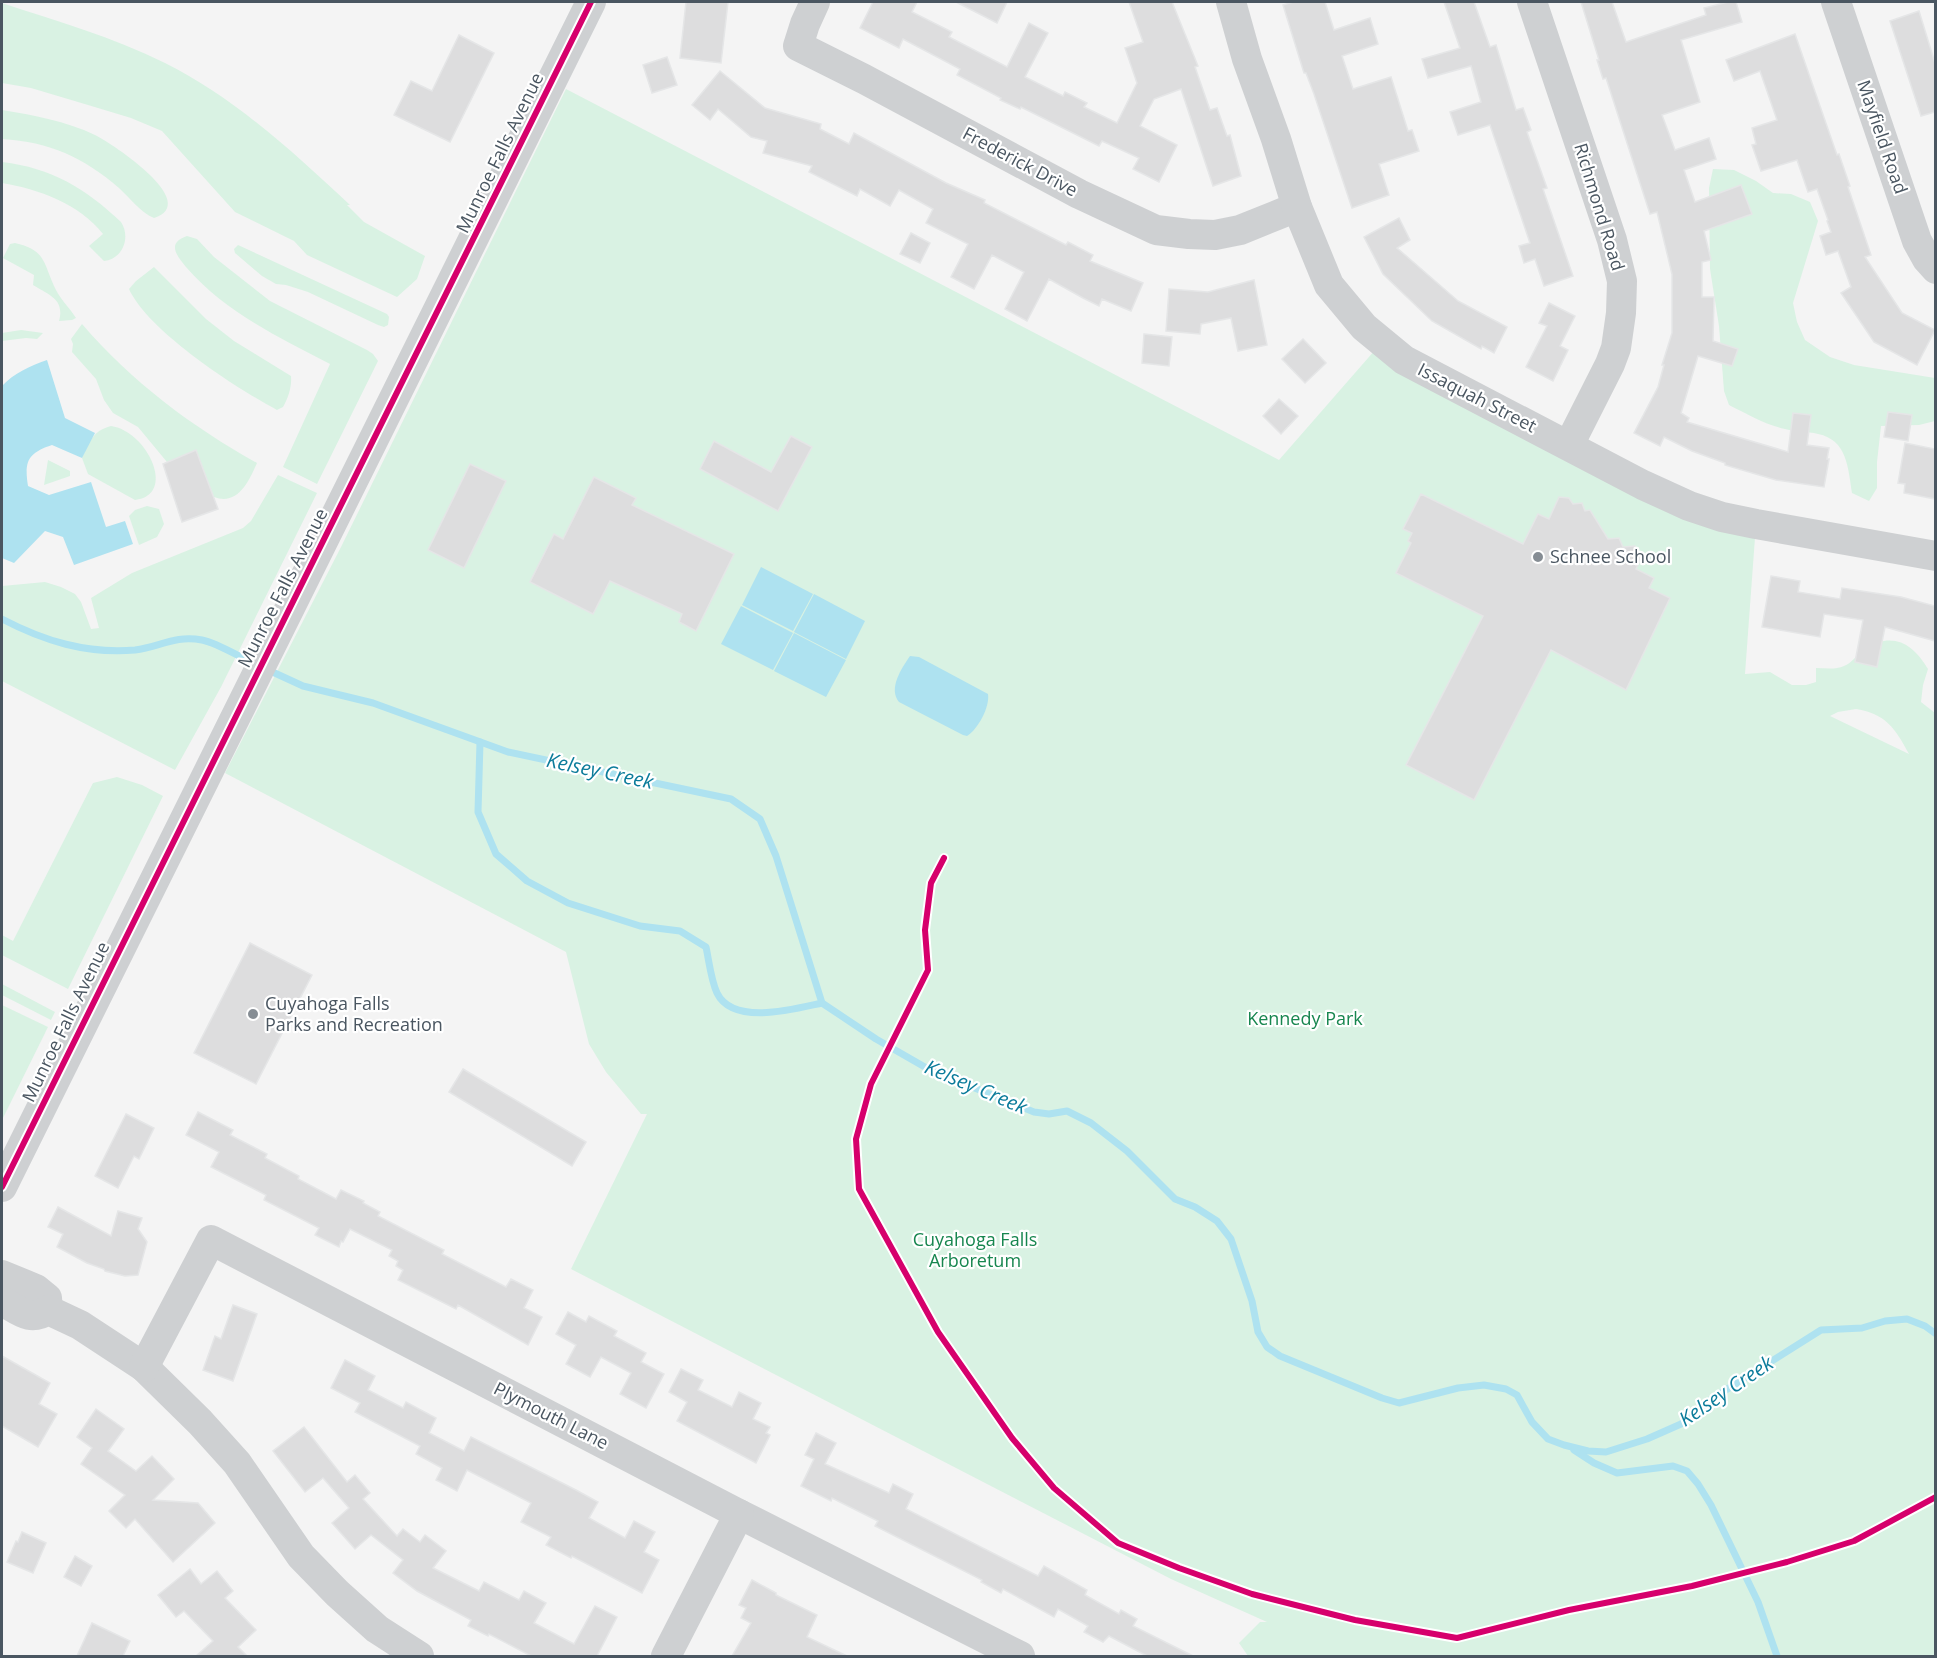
<svg xmlns="http://www.w3.org/2000/svg" width="1937" height="1658" viewBox="0 0 1937 1658" font-family="'Open Sans',sans-serif">
<rect width="100%" height="100%" fill="#f4f4f4"/>
<g fill="#d9f2e3" fill-rule="evenodd">
<path d="M 2,3 C 56,21 113,37 165,63 C 235,98 293,152 350,205 L 347,205 L 364,222 L 425,256 L 417,279 L 397,297 L 307,255 L 294,241 L 235,212 L 162,131 L 131,118 L 88,105 L 31,88 L 2,83 Z"/>
<path d="M 566,89 L 1279,460 L 1382,342 L 1756,524 L 1745,674 L 1770,672 L 1792,685 L 1806,685 L 1816,682 L 1816,668 C 1825,668 1835,670 1844,666 C 1853,663 1858,652 1866,648 C 1894,631 1914,645 1928,669 L 1923,685 L 1921,702 L 1935,713 L 1935,1656 L 1248,1656 L 1239,1643 L 1260,1622 L 1267,1622 L 1171,1579 L 571,1269 L 647,1114 L 641,1114 L 606,1072 L 589,1044 L 566,952 L 225,773 L 341,547 ZM 1856,709 C 1886,714 1895,728 1909,754 L 1830,716 L 1838,712 Z"/>
<path d="M 2,110 C 33,115 66,121 95,135 C 113,144 202,203 154,218 C 140,212 130,198 119,188 C 83,157 50,142 2,139 Z"/>
<path d="M 2,162 C 52,168 85,188 121,222 C 131,237 123,259 104,261 L 89,246 L 103,234 C 80,204 38,189 2,183 Z"/>
<path d="M 1713,169 L 1734,170 L 1756,181 L 1773,193 L 1791,194 L 1810,202 L 1818,221 L 1793,303 L 1797,322 L 1805,340 L 1830,357 L 1854,365 L 1935,378 L 1935,421 L 1919,425 L 1881,426 L 1877,462 L 1877,488 L 1869,501 L 1852,493 C 1848,467 1847,440 1818,434 C 1807,431 1796,432 1785,429 C 1766,425 1747,414 1729,405 L 1724,391 L 1719,326 L 1710,269 L 1709,188 Z"/>
<path d="M 187,236 L 197,239 L 214,257 L 270,301 L 367,350 L 373,354 L 378,361 L 317,484 L 283,467 L 330,364 C 278,337 225,312 186,267 C 177,256 166,243 187,236 Z"/>
<path d="M 15,243 C 45,250 43,261 54,286 C 59,298 69,307 76,318 L 72,320 L 59,321 C 65,299 49,295 33,285 L 34,275 L 3,258 L 10,244 Z"/>
<polygon points="238,245 387,314 389,317 388,325 384,327 378,325 308,292 286,285 276,284 262,276 235,253 234,249"/>
<path d="M 154,267 L 206,319 L 234,341 L 291,376 C 292,387 288,398 283,407 L 277,410 C 236,388 148,331 129,289 L 136,281 Z"/>
<path d="M 82,324 C 132,382 191,426 257,463 C 249,481 238,506 214,497 L 196,451 L 167,462 L 138,427 L 113,413 L 104,400 L 96,379 L 72,352 L 73,344 L 71,339 Z"/>
<polygon points="21,330 43,333 37,339 26,338 2,341 2,333"/>
<path d="M 111,426 C 147,431 178,495 135,500 L 88,474 L 82,458 C 90,442 92,431 111,426 Z"/>
<polygon points="48,460 70,471 70,476 44,485"/>
<polygon points="278,475 317,493 221,687 175,770 2,681 2,586 45,582 61,587 75,594 81,602 91,629 99,628 91,598 132,573 243,528 251,521"/>
<polygon points="147,506 159,509 164,524 157,537 139,545 129,516 135,510"/>
<polygon points="117,777 142,785 163,796 68,989 2,955 2,935 13,941 93,783"/>
<polygon points="2,984 55,1012 51,1020 2,995"/>
<polygon points="2,1005 48,1027 2,1120"/>
</g>
<g fill="#aee2f0">
<path d="M 47,360 L 65,418 L 95,433 L 82,458 L 52,445 C 28,453 24,461 28,486 L 49,495 L 91,482 L 106,527 L 125,521 L 133,544 L 74,565 L 63,537 L 45,531 L 14,563 L 2,558 L 2,386 C 14,373 30,366 47,360 Z"/>
<polygon points="761,567 813,594 793,631 742,605"/>
<polygon points="814,594 865,621 846,659 794,632"/>
<polygon points="741,606 793,633 773,670 721,644"/>
<polygon points="794,633 846,660 826,697 774,671"/>
<path d="M 910,656 L 919,657 L 988,694 C 990,707 978,729 967,736 L 963,735 L 899,702 C 888,689 901,669 910,656 Z"/>
</g>
<g fill="none" stroke-linecap="round" stroke-linejoin="round">
<g stroke="#aee2f0" stroke-width="7">
<path d="M 2,619 C 44,641 86,654 135,650 C 160,647 174,635 202,640 C 217,643 238,656 253,663"/>
<polyline points="266,669 303,686 373,703 508,752 731,799 760,819 776,856 822,1003 876,1039 930,1070 1034,1112 1049,1114 1067,1111 1091,1123 1127,1151 1175,1199 1195,1207 1217,1221 1231,1239 1252,1301 1258,1332 1267,1347 1280,1356 1382,1398 1399,1403 1458,1388 1484,1385 1506,1389 1517,1395 1532,1422 1548,1439 1564,1445 1588,1451 1606,1452 1647,1439 1681,1424 1710,1400 1821,1330 1862,1328 1885,1321 1907,1319 1925,1326 1936,1334"/>
<path d="M 480,742 L 478,812 L 496,854 L 527,881 L 568,903 L 640,926 L 680,931 L 706,947 C 709,961 711,980 717,993 C 733,1026 794,1009 822,1003"/>
<polyline points="1574,1450 1594,1463 1617,1473 1673,1466 1687,1471 1698,1484 1711,1505 1758,1602 1777,1656"/>
</g>
</g>
<g fill="#ddddde" stroke="#e5e6e7" stroke-width="1.5">
<polygon points="686,2 728,2 721,63 680,58"/>
<polygon points="873,2 917,2 912,12 952,32 949,37 1007,67 1029,23 1048,33 1025,77 1063,96 1065,92 1087,103 1084,107 1117,123 1137,83 1125,48 1143,42 1129,2 1172,2 1198,66 1195,67 1210,110 1217,108 1227,136 1230,135 1241,176 1213,186 1181,89 1154,99 1140,126 1177,145 1159,182 1133,169 1139,158 1102,141 1099,146 1021,107 1020,109 1000,100 1001,98 957,75 960,69 903,39 899,48 860,28"/>
<polygon points="956,2 1007,2 997,23"/>
<polygon points="1293,2 1325,2 1334,30 1370,18 1378,44 1342,56 1353,89 1391,77 1408,131 1412,130 1419,151 1379,164 1389,195 1352,208 1314,94 1306,73 1304,73 1283,5"/>
<polygon points="1444,2 1474,2 1490,47 1496,45 1516,110 1523,108 1531,130 1527,132 1547,188 1543,189 1573,276 1544,286 1535,259 1524,263 1519,246 1530,243 1490,125 1458,135 1450,112 1481,102 1471,66 1428,78 1422,59 1460,48"/>
<polygon points="1581,2 1612,2 1626,42 1706,15 1704,8 1728,2 1736,2 1742,22 1681,40 1700,102 1662,115 1675,150 1709,138 1716,159 1684,170 1695,202 1741,185 1752,214 1704,231 1711,260 1702,262 1702,297 1714,297 1713,341 1738,349 1732,366 1698,356 1681,413 1689,418 1687,422 1788,452 1793,413 1811,415 1807,445 1829,448 1827,459 1829,459 1824,487 1776,480 1725,465 1725,463 1692,451 1664,437 1660,446 1634,433 1658,387 1664,365 1662,365 1672,333 1672,274 1657,212 1650,214 1606,78 1603,79 1597,60 1599,60"/>
<polygon points="1919,11 1935,63 1935,112 1921,116 1890,21"/>
<polygon points="1795,34 1837,155 1839,154 1850,186 1848,187 1871,255 1865,257 1902,313 1935,330 1917,365 1874,342 1841,293 1851,287 1838,251 1826,255 1820,236 1831,232 1827,221 1828,220 1817,189 1808,192 1797,160 1761,171 1752,145 1756,144 1752,128 1777,120 1760,71 1734,81 1726,60"/>
<polygon points="459,35 494,53 450,142 394,115 411,81 432,91"/>
<polygon points="667,57 677,85 652,93 643,65"/>
<polygon points="720,71 765,108 821,124 820,129 849,144 854,133 946,183 985,200 984,203 1066,245 1068,242 1093,255 1090,261 1143,283 1131,311 1102,299 1099,306 1083,298 1049,279 1027,321 1005,309 1024,272 992,255 974,289 951,277 968,244 926,223 933,209 899,190 890,206 860,189 857,196 809,172 812,166 763,153 767,141 751,137 718,109 710,120 692,105"/>
<polygon points="1399,218 1410,240 1397,248 1458,301 1507,327 1494,353 1482,346 1481,349 1432,321 1383,274 1364,237"/>
<polygon points="911,233 930,243 920,263 900,254"/>
<polygon points="1254,280 1267,345 1238,351 1231,318 1201,324 1200,334 1166,331 1169,289 1208,292"/>
<polygon points="1549,303 1575,316 1560,346 1568,350 1553,381 1526,367 1547,326 1539,323"/>
<polygon points="1144,334 1172,337 1169,366 1142,363"/>
<polygon points="1303,339 1326,363 1305,383 1282,359"/>
<polygon points="1279,399 1298,416 1281,434 1263,416"/>
<polygon points="1888,412 1912,415 1908,441 1884,437"/>
<polygon points="791,436 812,447 778,511 700,469 714,441 771,472"/>
<polygon points="1905,443 1935,449 1935,499 1904,493 1905,484 1898,483"/>
<polygon points="196,450 218,509 182,522 163,464"/>
<polygon points="470,464 506,481 464,568 428,550"/>
<polygon points="594,477 636,498 632,505 734,554 696,631 679,622 682,614 610,581 593,614 530,582 554,534 563,539"/>
<polygon points="1421,494 1523,544 1538,514 1549,519 1559,497 1569,498 1573,504 1582,503 1585,511 1590,510 1608,539 1619,538 1623,547 1635,546 1642,557 1636,569 1654,578 1649,588 1670,598 1626,690 1551,650 1474,800 1406,765 1483,616 1396,573 1411,543 1408,541 1412,533 1403,529"/>
<polygon points="1771,576 1800,581 1798,592 1840,599 1842,588 1901,597 1935,606 1935,641 1885,627 1877,667 1855,662 1863,620 1824,614 1820,637 1762,627"/>
<polygon points="250,943 312,975 256,1084 194,1053"/>
<polygon points="463,1069 586,1142 572,1166 449,1092"/>
<polygon points="198,1112 233,1130 230,1135 267,1154 265,1158 299,1176 298,1179 336,1199 341,1190 364,1201 363,1203 380,1212 378,1216 444,1250 442,1254 506,1287 511,1279 533,1290 524,1308 542,1317 528,1345 458,1305 456,1309 398,1280 403,1270 396,1266 398,1261 389,1256 392,1250 350,1229 343,1242 341,1241 339,1247 315,1235 319,1228 264,1200 266,1195 211,1167 219,1152 186,1135"/>
<polygon points="126,1114 154,1128 139,1159 134,1156 118,1188 95,1176"/>
<polygon points="58,1207 111,1236 118,1211 142,1218 138,1229 147,1242 138,1275 125,1276 105,1271 104,1269 87,1263 57,1247 63,1234 48,1227"/>
<polygon points="233,1305 257,1314 233,1381 203,1370 215,1336 221,1339"/>
<polygon points="568,1312 586,1322 589,1316 617,1331 614,1336 646,1353 641,1362 664,1374 646,1408 620,1394 631,1373 601,1357 590,1377 566,1364 576,1345 556,1334"/>
<polygon points="2,1356 50,1383 39,1404 57,1414 38,1447 2,1426"/>
<polygon points="345,1360 375,1376 368,1390 403,1408 406,1402 436,1418 429,1433 464,1451 471,1437 576,1490 598,1502 589,1518 625,1538 634,1521 655,1532 644,1552 659,1560 642,1593 572,1556 571,1558 546,1545 551,1537 521,1522 531,1503 467,1470 457,1491 436,1480 442,1468 416,1454 420,1446 355,1412 360,1403 331,1388"/>
<polygon points="681,1369 703,1380 698,1390 732,1407 739,1392 761,1403 753,1419 770,1427 766,1433 770,1435 756,1463 677,1421 687,1402 669,1392"/>
<polygon points="96,1409 124,1429 108,1451 136,1471 152,1456 174,1479 153,1500 198,1503 215,1523 173,1562 135,1519 126,1528 109,1511 125,1495 81,1464 92,1448 77,1437"/>
<polygon points="304,1427 347,1482 355,1475 370,1493 363,1499 397,1536 403,1529 420,1542 425,1535 446,1551 433,1568 479,1591 484,1582 519,1600 524,1591 546,1603 534,1623 574,1644 595,1606 617,1617 597,1656 531,1656 489,1634 488,1636 468,1626 471,1620 417,1591 393,1573 403,1560 371,1535 355,1549 332,1523 349,1508 323,1478 305,1492 273,1451"/>
<polygon points="816,1433 836,1443 825,1464 889,1493 893,1484 913,1494 906,1509 1038,1576 1044,1566 1087,1590 1085,1595 1119,1614 1121,1610 1137,1619 1133,1626 1193,1656 1147,1656 1109,1636 1103,1642 1084,1632 1088,1626 1058,1609 1054,1617 1003,1589 1001,1593 981,1582 982,1580 875,1526 878,1521 832,1498 831,1501 801,1486 814,1459 805,1455"/>
<polygon points="22,1532 46,1543 33,1573 7,1562 16,1541 18,1542"/>
<polygon points="75,1556 92,1566 81,1586 64,1577"/>
<polygon points="190,1569 201,1584 217,1571 233,1591 225,1598 256,1630 238,1647 247,1656 196,1656 213,1641 184,1611 176,1617 158,1595"/>
<polygon points="752,1580 776,1593 776,1595 817,1615 807,1637 847,1656 732,1656 751,1623 741,1618 746,1608 739,1605"/>
<polygon points="92,1623 130,1641 123,1656 77,1656"/>
</g>
<g fill="none" stroke-linecap="round" stroke-linejoin="round">
<g stroke="#ced0d2" stroke-width="30">
<polyline points="815,2 805,24 798,46 864,79 1079,194 1156,230 1189,234 1215,235 1240,230 1297,207"/>
<polyline points="1231,2 1247,59 1276,139 1297,207 1329,285 1364,327 1404,360 1643,485 1689,506 1722,517 1756,524 1936,556"/>
<polyline points="1532,2 1612,240 1622,281 1621,313 1616,348 1610,364 1569,445"/>
<polyline points="1836,2 1917,241 1927,259 1936,269"/>
<path d="M 2,1187 C 197,791 396,397 591,2"/>
<polyline points="2,1275 36,1289 47,1298 48,1310"/>
<path d="M 2,1301 C 20,1311 30,1322 48,1310 L 80,1325 L 144,1367 L 200,1422 L 237,1463 L 301,1556 L 337,1593 L 377,1629 L 419,1656"/>
<polyline points="144,1367 211,1240 739,1514 1020,1656"/>
<polyline points="666,1656 739,1514"/>
</g>
<defs>
<g id="cycleway">
<polyline points="944,858 931,883 925,930 928,970 871,1084 856,1139 859,1189 938,1332 1012,1438 1054,1488 1118,1543 1179,1568 1252,1594 1355,1620 1457,1638 1569,1610 1692,1586 1787,1562 1854,1541 1936,1497"/>
<path d="M 2,1187 C 197,791 396,397 591,2"/>
</g>
</defs>
<use href="#cycleway" stroke="#fff" stroke-width="10"/>
<use href="#cycleway" stroke="#d6006c" stroke-width="6"/>
</g>
<g fill="#868d94" stroke="#fff" stroke-width="2">
<circle cx="1538" cy="557" r="6"/>
<circle cx="253" cy="1014" r="6"/>
</g>
<g text-anchor="middle" stroke-width="4.5" stroke-linejoin="round" paint-order="stroke">
<g font-size="18" fill="#4a5661" stroke="#fff">
<text transform="translate(1882 137) rotate(71)" y="6">Mayfield Road</text>
<text transform="translate(500 153) rotate(-64)" y="6">Munroe Falls Avenue</text>
<text transform="translate(1020 162) rotate(28)" y="6">Frederick Drive</text>
<text transform="translate(1599 207) rotate(73)" y="6">Richmond Road</text>
<text transform="translate(1477 398) rotate(27)" y="6">Issaquah Street</text>
<text transform="translate(283 588) rotate(-63)" y="6">Munroe Falls Avenue</text>
<text transform="translate(66 1022) rotate(-64)" y="6">Munroe Falls Avenue</text>
<text transform="translate(551 1416) rotate(27)" y="6">Plymouth Lane</text>
</g>
<g font-size="18" fill="#4a5661" stroke="#fff" text-anchor="start">
<text x="1550" y="563">Schnee School</text>
<text x="265" y="1010">Cuyahoga Falls<tspan x="265" dy="21">Parks and Recreation</tspan></text>
</g>
<g font-size="18" fill="#17864f" stroke="#fff">
<text x="1305" y="1025">Kennedy Park</text>
<text x="975" y="1246">Cuyahoga Falls<tspan x="975" dy="21">Arboretum</tspan></text>
</g>
<g font-size="20" font-style="italic" fill="#0c7c9b" stroke="#fff">
<text transform="translate(600 771) rotate(12)" y="7">Kelsey Creek</text>
<text transform="translate(976 1087) rotate(23)" y="7">Kelsey Creek</text>
<text transform="translate(1726 1391) rotate(-34)" y="7">Kelsey Creek</text>
</g>
</g>
<rect width="1937" height="1658" fill="none" stroke="#4a5661" stroke-width="6"/>
</svg>
